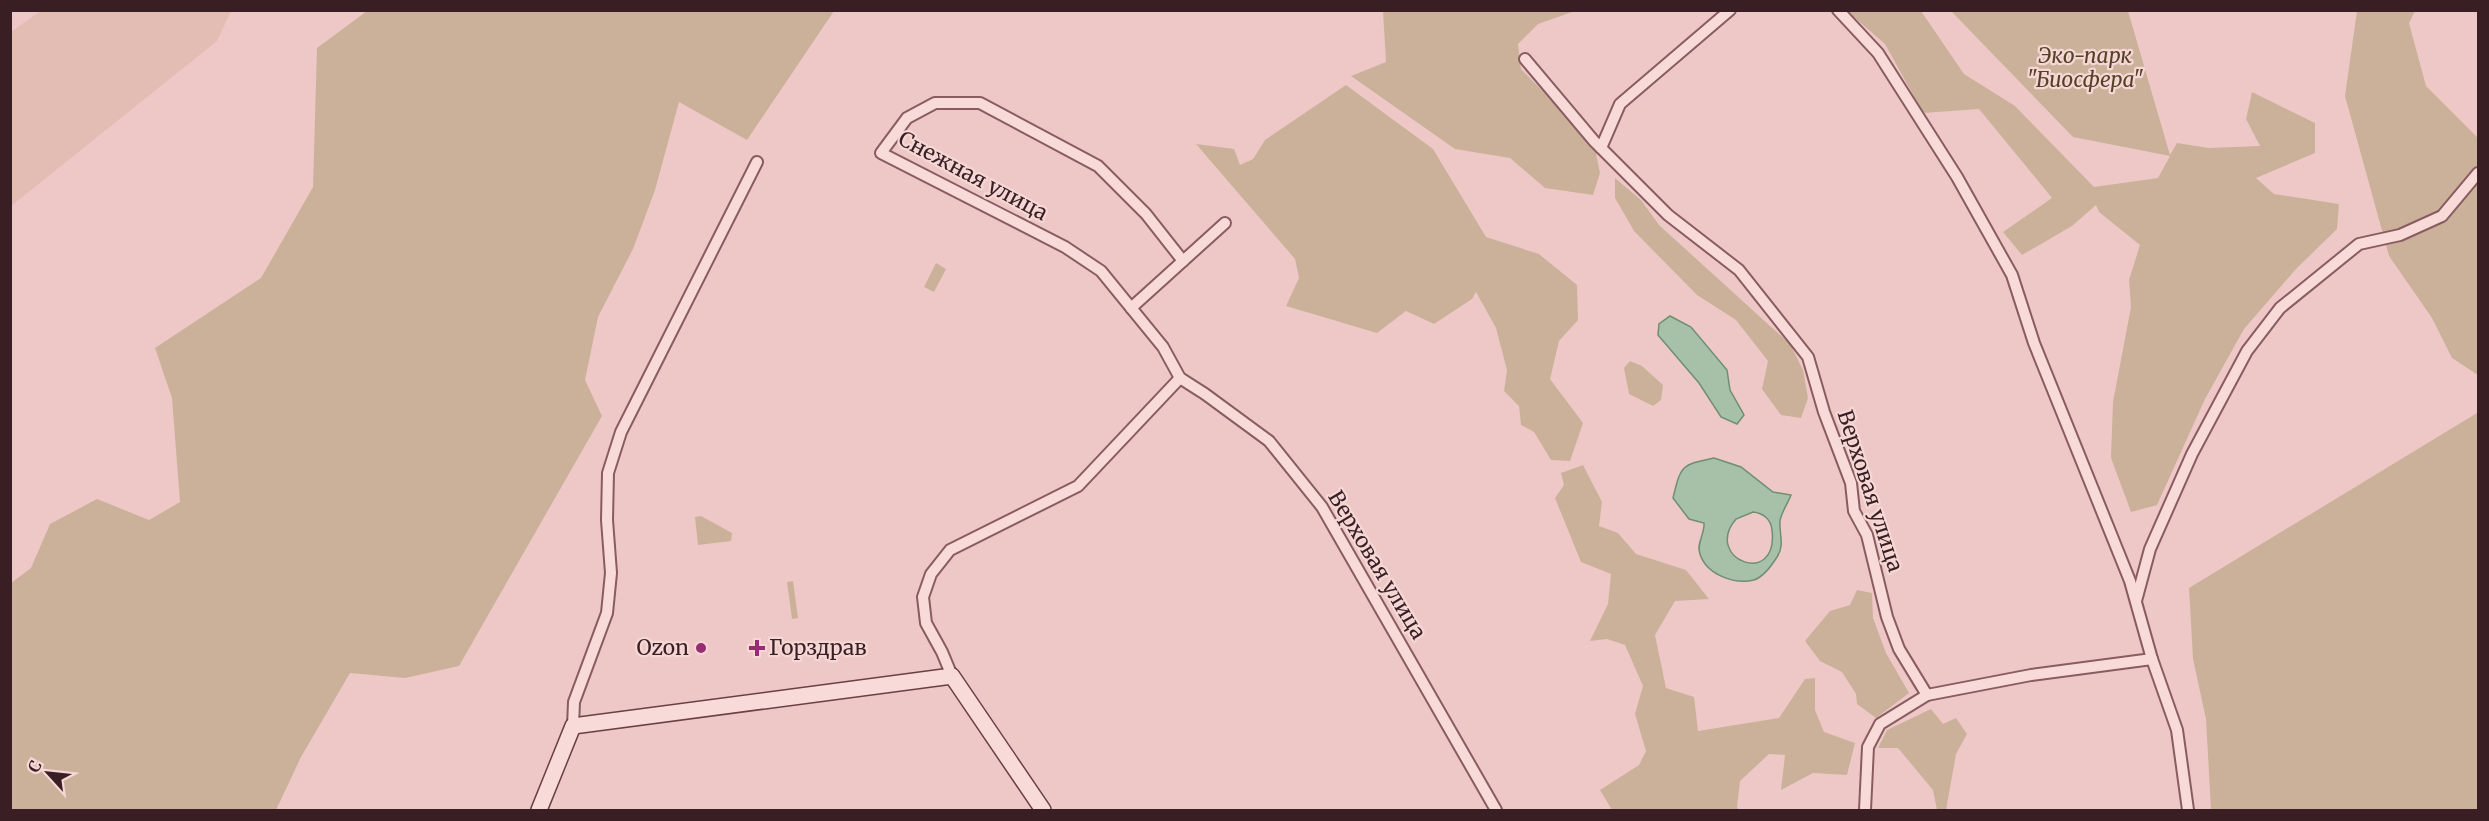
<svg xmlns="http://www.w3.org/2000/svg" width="2489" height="821" viewBox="0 0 2489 821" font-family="Merriweather,serif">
<rect width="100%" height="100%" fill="#eec8c6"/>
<polygon fill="#e3bcb3" points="42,10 231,11 217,41 11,206 11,32"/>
<g fill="#ccb19a">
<polygon points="367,11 834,11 747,140 679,102 655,190 633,249 598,317 585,380 602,416 459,666 405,678 350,673 301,757 276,810 11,810 11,583 31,568 50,524 97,499 149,520 180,502 172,398 155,348 261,278 313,187 317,48"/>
<polygon points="1383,11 1575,11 1538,24 1518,44 1521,69 1594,144 1600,173 1593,195 1545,188 1510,158 1455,149 1351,76 1386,62"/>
<polygon points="1847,11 1921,11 1964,74 2015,106 2094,187 2158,178 2170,156 2073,137 1951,11 2128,11 2170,155 2177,143 2209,148 2260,146 2246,119 2252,92 2315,123 2315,153 2256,178 2274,194 2339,204 2337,229 2296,269 2244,329 2205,399 2157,505 2131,512 2111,458 2113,402 2131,307 2129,280 2140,245 2099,212 2096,205 2072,226 2022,255 2003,232 2052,198 1979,109 1923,113 1885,44"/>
<polygon points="2357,11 2415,11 2409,23 2426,86 2478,138 2478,375 2452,358 2432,318 2389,256 2345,96"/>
<polygon points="1346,85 1433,149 1486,237 1539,254 1577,285 1578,320 1559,341 1550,379 1583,423 1570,461 1551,460 1534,432 1521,425 1519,406 1504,391 1507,370 1496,328 1476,292 1472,299 1434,324 1406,311 1377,333 1286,306 1299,278 1295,259 1196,144 1234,149 1240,165 1253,159 1265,140"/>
<polygon points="1615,178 1641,200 1659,225 1790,344 1803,370 1808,398 1801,418 1781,415 1762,389 1768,361 1736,320 1697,295 1634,231 1615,198"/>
<polygon points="936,263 946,269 934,292 924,287"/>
<polygon points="1630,361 1642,366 1663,385 1661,400 1653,406 1629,394 1624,368"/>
<polygon points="2477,413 2478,422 2478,810 2211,810 2206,719 2193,659 2189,588"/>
<polygon points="1583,465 1602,502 1599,526 1618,533 1636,554 1686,570 1709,599 1675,601 1655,635 1666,688 1694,697 1698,731 1779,718 1805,679 1815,678 1815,710 1824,732 1855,743 1847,775 1813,773 1781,790 1785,755 1769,754 1740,781 1737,807 1739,810 1612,810 1600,790 1639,765 1646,751 1635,714 1643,686 1625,645 1607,639 1590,641 1608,604 1611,574 1581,562 1555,498 1564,485 1561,473"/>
<polygon points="701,516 732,533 731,541 698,545 695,517"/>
<polygon points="793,581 798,618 792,619 787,582"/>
<polygon points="1857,590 1872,593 1873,618 1886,653 1909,693 1876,718 1857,704 1856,694 1842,672 1820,661 1805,641 1830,611 1850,605"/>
<polygon points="1931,709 1943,724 1956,718 1967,734 1956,754 1946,810 1937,810 1933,790 1898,748 1878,748 1887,730"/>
</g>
<g fill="#a7c1a9" stroke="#6e8f71" stroke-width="1.5" fill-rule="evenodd">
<polygon points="1670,316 1691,327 1727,370 1730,390 1744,415 1737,424 1721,417 1699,383 1658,335 1659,324"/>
<path d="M 1714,458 L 1741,467 L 1773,492 L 1791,495 C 1788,503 1781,513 1780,521 C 1779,534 1785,545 1777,557 C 1772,565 1763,577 1754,580 C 1734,585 1706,574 1700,554 C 1696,543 1705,534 1704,523 L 1689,519 L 1673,498 C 1681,465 1681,465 1714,458 ZM 1753,512 C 1763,513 1771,519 1772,530 C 1779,589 1702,559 1736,519 Z"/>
</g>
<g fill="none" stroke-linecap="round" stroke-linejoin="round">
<defs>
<g id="street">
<polyline points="1838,10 1878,53 1957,177 2012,275 2034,343 2130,581 2152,659 2177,730 2188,810"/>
<polyline points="1525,59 1594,141 1668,215 1739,270 1808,357 1824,412 1851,483 1854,511 1867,535 1887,617 1899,649 1927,695 2031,675 2152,659"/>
<polyline points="1601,148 1620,104 1730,10"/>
<polyline points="1183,261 1146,214 1098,166 980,103 935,103 907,118 881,153 1065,247 1101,271 1163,347 1180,378 1205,394 1269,441 1322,507 1496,810"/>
<polyline points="1131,308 1225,223"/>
<polyline points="2136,601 2150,549 2192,454 2247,351 2280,308 2359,244 2400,235 2442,216 2478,173"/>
<polyline points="952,676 942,652 926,623 923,597 931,574 950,550 1078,486 1180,378"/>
<polyline points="573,726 574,702 607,613 611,573 607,520 608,473 621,432 757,162"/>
<polyline points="1865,810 1868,747 1880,724 1927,695"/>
</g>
<polyline id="secondary" points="539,810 573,726 952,676 1043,810"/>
</defs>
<use href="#street" stroke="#885c61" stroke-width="14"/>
<use href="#secondary" stroke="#6a3f45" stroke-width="18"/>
<use href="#street" stroke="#f8dbd9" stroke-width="10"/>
<use href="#secondary" stroke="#f8dbd9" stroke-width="15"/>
</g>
<g fill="#962d72" stroke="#f5d7d5" stroke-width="2">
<circle cx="701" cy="648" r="6"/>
<path d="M754 639h6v6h6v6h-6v6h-6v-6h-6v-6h6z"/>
</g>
<g text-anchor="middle" stroke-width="4.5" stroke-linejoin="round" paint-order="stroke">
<g font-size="21" font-style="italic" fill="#554226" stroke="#f5d7d5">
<text x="2085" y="63">Эко-парк<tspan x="2085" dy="24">"Биосфера"</tspan></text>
</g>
<g font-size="21" fill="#391f23" stroke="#f5d7d5">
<text transform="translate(973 176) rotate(28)" y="7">Снежная улица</text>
<text transform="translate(1870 491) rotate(72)" y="7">Верховая улица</text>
<text transform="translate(1377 565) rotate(59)" y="7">Верховая улица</text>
</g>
<g font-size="21" fill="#391f23" stroke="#f5d7d5" text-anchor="end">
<text x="689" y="655">Ozon</text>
<text x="769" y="655" text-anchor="start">Горздрав</text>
</g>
</g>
<rect width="2489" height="821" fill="none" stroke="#391f23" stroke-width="24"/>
<g transform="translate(48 773) rotate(297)" stroke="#f5d7d5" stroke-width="4.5" paint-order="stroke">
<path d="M0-4.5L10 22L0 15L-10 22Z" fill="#391f23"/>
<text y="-9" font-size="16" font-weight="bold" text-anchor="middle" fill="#391f23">С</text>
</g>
</svg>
